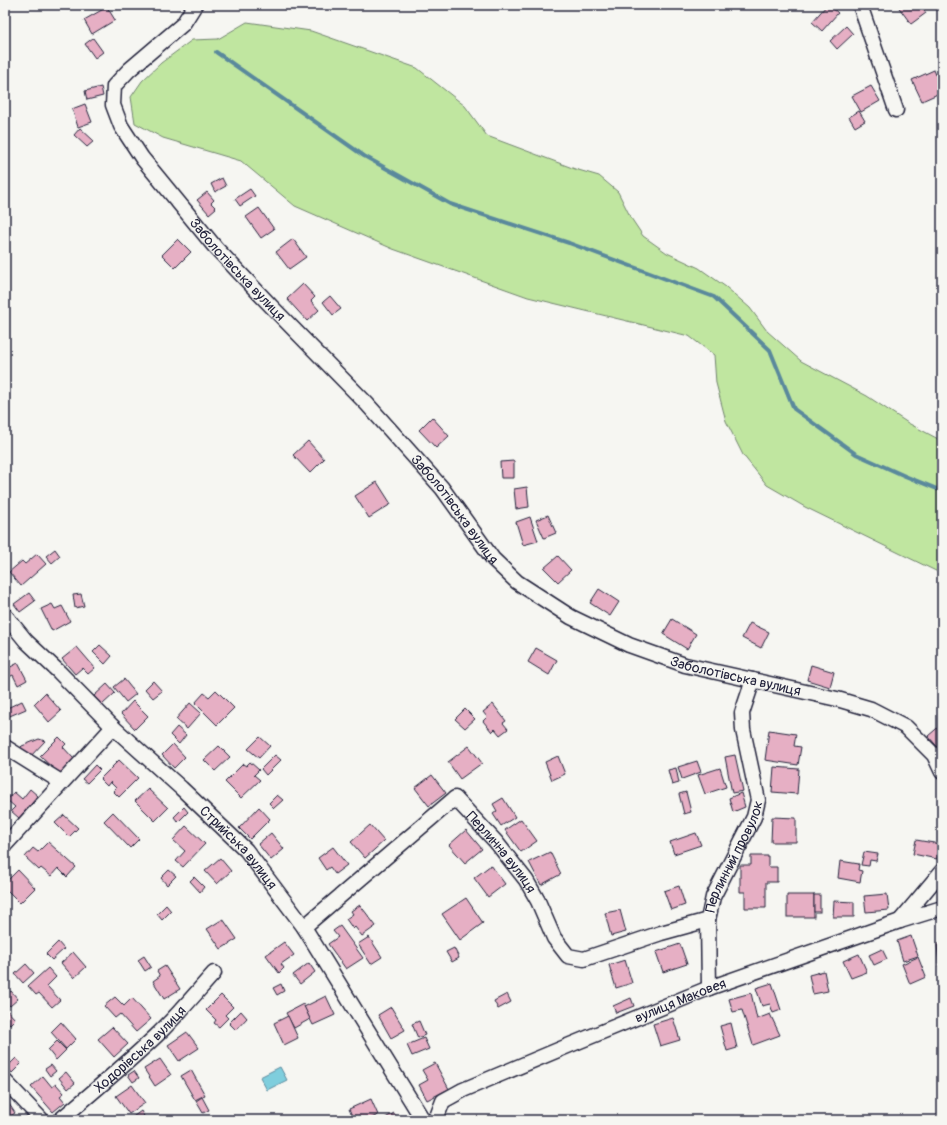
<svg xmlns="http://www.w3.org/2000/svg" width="947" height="1125" viewBox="0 0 947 1125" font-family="Pangolin,sans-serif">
<rect width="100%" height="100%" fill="#f6f6f2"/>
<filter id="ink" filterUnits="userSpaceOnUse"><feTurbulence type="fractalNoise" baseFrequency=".025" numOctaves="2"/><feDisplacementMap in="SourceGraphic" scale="8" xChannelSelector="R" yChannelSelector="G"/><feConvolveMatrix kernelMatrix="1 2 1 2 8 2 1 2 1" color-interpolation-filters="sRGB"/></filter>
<g filter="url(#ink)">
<polygon fill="#c0e6a0" stroke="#71846e" points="247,22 311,31 417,68 465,106 487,136 575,169 599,176 618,192 631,218 643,236 667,253 699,268 726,287 750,308 767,331 801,361 867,396 908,423 942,441 942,574 805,507 767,485 743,455 726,421 716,383 714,355 689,336 528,297 393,249 295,206 241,161 163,138 135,123 131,97 142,81 161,63 192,40 218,39"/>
<polygon fill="#7fcedd" stroke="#5a899c" points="280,1067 287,1080 267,1090 260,1077"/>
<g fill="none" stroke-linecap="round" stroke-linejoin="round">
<polyline stroke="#5a899c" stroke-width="4" points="216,52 364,156 450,204 569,243 714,297 770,350 794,409 856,454 905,476 942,491"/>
</g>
<g fill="#e6afc4" stroke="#22223b">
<polygon points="827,5 829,5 838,13 822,31 812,22"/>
<polygon points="897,5 920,5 926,13 911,24"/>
<polygon points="107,7 115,20 92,34 84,20"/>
<polygon points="846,26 853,34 837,49 830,41"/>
<polygon points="93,38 103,52 95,58 85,44"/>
<polygon points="934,70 942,89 942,92 922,101 912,80"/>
<polygon points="871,86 880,101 861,112 852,96"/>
<polygon points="101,87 103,96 87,100 85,91"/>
<polygon points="85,104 92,122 78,127 72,109"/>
<polygon points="859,111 865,121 855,127 849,117"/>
<polygon points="80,128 94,141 87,147 74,135"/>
<polygon points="222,178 226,186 215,192 211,184"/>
<polygon points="250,189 255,196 240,206 235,199"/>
<polygon points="207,192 214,200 211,203 216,208 209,214 197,200"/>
<polygon points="259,208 274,229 261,238 246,217"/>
<polygon points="178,239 191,252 175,268 162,255"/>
<polygon points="293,239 306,257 289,269 276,252"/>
<polygon points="303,284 315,297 311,301 319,310 307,321 287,299"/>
<polygon points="330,296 341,309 333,315 323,302"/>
<polygon points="432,417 449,436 436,448 419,430"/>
<polygon points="308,441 324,459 310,473 293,455"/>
<polygon points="514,461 514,478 501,478 500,462"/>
<polygon points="377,482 391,504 369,518 355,496"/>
<polygon points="527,487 529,507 516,509 514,489"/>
<polygon points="548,515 556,533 544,538 536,520"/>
<polygon points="530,517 538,541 523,545 516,522"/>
<polygon points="55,549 60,556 52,563 46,556"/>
<polygon points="37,554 46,564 21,586 9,572 22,561 25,564"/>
<polygon points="558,556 571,570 558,582 544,568"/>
<polygon points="599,589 619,602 610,616 590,603"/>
<polygon points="29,593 35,601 20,612 14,604"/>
<polygon points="81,594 84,606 75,608 73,595"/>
<polygon points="52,604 55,609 62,606 70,621 52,631 41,609"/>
<polygon points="672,619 696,634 687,649 663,634"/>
<polygon points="750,623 769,632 761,648 742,638"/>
<polygon points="100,645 112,656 105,664 93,652"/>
<polygon points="77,647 95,668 88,674 82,668 75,674 62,659"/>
<polygon points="536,648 557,660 549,675 528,662"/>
<polygon points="18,663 27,680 18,685 13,675 5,679 5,670"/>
<polygon points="811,665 834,672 830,687 807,680"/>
<polygon points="124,679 136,694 126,702 114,687"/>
<polygon points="153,681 162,691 153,698 145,689"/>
<polygon points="107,684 115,693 102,705 94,696"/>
<polygon points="216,690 234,708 217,725 195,703 204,693 209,697"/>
<polygon points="45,693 61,711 49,722 34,704"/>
<polygon points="22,701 26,709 5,718 5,709"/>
<polygon points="133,701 148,716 135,729 121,714"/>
<polygon points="190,703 201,713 187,729 176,719"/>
<polygon points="493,704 506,721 503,723 508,729 500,735 495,729 492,732 483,721 487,717 483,712"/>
<polygon points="465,709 475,719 465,728 455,719"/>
<polygon points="942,724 942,752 928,736"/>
<polygon points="177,727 186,735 179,744 170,735"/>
<polygon points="769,730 796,734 794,746 801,747 798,765 765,760"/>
<polygon points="59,737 66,744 63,747 74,759 59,774 40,756"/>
<polygon points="260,737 270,746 259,758 248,749"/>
<polygon points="39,739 45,741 29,758 17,751 22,746"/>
<polygon points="173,744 185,757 174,768 162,755"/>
<polygon points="219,746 230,757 215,771 204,760"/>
<polygon points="469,746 482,763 460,779 448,762"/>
<polygon points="275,755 281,760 266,775 261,769"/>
<polygon points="735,755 743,791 732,793 725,757"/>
<polygon points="558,756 565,774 552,780 545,762"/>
<polygon points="119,760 138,778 119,797 113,791 116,788 110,782 107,786 100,779"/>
<polygon points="697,761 701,772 682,779 678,767"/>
<polygon points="250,762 259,770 254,775 260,780 241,798 225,782 243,764 246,766"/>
<polygon points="95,765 100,770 87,783 82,779"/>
<polygon points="774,767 799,769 797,794 772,792"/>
<polygon points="676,768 679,783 672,785 668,770"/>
<polygon points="720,768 726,787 705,794 698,775"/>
<polygon points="432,775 446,793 429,806 415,788"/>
<polygon points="30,789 38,796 19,818 11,811 15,807 7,800 14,792 22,799"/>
<polygon points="148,789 168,808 155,821 135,801"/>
<polygon points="686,792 691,812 684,814 679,794"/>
<polygon points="741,793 745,807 733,812 729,798"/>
<polygon points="277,795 283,800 274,808 269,803"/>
<polygon points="503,798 515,817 501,826 493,814 497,811 493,804"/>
<polygon points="184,807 188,812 178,822 174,817"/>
<polygon points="259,807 270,819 250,839 239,828"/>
<polygon points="113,812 139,839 130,848 104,821"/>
<polygon points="64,815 78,828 69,837 55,823"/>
<polygon points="772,817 796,818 796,842 771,842"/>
<polygon points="521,819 537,841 521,852 505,830"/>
<polygon points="370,825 384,841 365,858 351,842"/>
<polygon points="186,826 205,844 183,867 176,861 185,851 173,840"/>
<polygon points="466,830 482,849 465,863 449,845"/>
<polygon points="271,833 284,849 271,860 258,844"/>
<polygon points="696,833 701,845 674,854 670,842"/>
<polygon points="916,840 940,844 937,859 913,854"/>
<polygon points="48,842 76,867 67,877 58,868 51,876 41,868 39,870 25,857 33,848 38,852"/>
<polygon points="333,847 347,865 335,874 330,867 326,870 318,858"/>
<polygon points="550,852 561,874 541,885 529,862"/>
<polygon points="864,852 878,854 876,861 870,860 869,866 861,865"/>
<polygon points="751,856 768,856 768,867 777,867 777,882 766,882 766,908 745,908 745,892 740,892 740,865 751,865"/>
<polygon points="220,858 231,871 217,884 205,871"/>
<polygon points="840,861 859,864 858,870 862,871 860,882 838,878"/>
<polygon points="491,865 505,884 488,897 474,878"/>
<polygon points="18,870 35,888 20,903 5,888 5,883"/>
<polygon points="169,870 176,876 167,885 161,878"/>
<polygon points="194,877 204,887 200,892 190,881"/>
<polygon points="679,886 685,905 671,910 664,891"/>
<polygon points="887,894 889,910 866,912 864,896"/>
<rect x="787" y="895" width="27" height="22"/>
<rect x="814" y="895" width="6" height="17"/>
<polygon points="466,898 483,923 460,940 442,914"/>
<polygon points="834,901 854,902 854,917 833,917"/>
<polygon points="166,905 171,911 162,920 157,914"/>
<polygon points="360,905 376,926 362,936 355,927 353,929 346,919 353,914 351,911"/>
<polygon points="620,910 626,932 611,936 605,913"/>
<polygon points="223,919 237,939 221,949 207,929"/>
<polygon points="340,926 363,958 346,969 328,944 338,937 333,931"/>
<polygon points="911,936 918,956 903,961 897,941"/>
<polygon points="369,937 382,957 371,964 358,944"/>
<polygon points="58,942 64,949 52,960 46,954"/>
<polygon points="284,942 294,955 281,964 284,968 279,973 266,955"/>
<polygon points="680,944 687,964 663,972 656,952"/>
<polygon points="937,944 942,944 942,967 939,967"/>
<polygon points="454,948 459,958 452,962 446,952"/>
<polygon points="882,949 887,959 874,965 869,955"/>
<polygon points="73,952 86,967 74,978 61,963"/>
<polygon points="859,954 867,972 851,978 843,961"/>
<polygon points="144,956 151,967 145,971 138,960"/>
<polygon points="918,957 926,977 910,984 902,964"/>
<polygon points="625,960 632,983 616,988 609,965"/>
<polygon points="309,963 315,972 300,984 293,975"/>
<polygon points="26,964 34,973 23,983 15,974"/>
<polygon points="165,966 180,989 164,999 153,981 160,976 157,971"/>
<polygon points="48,968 56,977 47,986 60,1000 52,1007 39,993 36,995 28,986"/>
<polygon points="824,971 828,991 813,994 809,975"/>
<polygon points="772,983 781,1010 773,1013 770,1004 762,1006 756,988"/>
<polygon points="281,984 284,991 277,995 273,988"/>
<polygon points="11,991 18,999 10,1006 5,1001 5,996"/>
<polygon points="751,993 757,1019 770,1014 780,1035 753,1045 742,1010 733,1012 729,999"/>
<polygon points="507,994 511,1002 498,1009 494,1001"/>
<polygon points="221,995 233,1007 225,1015 228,1018 219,1027 214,1023 216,1020 206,1010"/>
<polygon points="326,996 335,1015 313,1025 304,1007"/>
<polygon points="115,997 124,1006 132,998 151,1019 136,1032 120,1014 115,1018 104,1006"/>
<polygon points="631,998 634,1006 616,1013 613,1006"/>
<polygon points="303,1004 310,1019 294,1028 286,1013"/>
<polygon points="391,1007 405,1030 391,1038 378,1015"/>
<polygon points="5,1008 15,1019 10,1024 5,1019"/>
<polygon points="241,1011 247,1018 236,1030 229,1023"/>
<polygon points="288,1016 298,1038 284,1045 274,1023"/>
<polygon points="673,1018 680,1040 660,1046 653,1024"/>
<polygon points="419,1021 425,1035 418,1038 412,1024"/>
<polygon points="61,1022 76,1039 66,1049 51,1032"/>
<polygon points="731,1023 737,1048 727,1051 720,1026"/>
<polygon points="112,1027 128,1044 114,1057 98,1039"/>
<polygon points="187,1032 199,1048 179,1061 168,1045"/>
<polygon points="424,1038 429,1049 412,1056 407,1045"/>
<polygon points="57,1041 66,1050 56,1060 48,1050"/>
<polygon points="16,1058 21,1064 12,1073 7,1067"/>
<polygon points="160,1059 171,1075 155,1086 144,1069"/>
<polygon points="435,1063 449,1089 427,1100 419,1085 428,1080 422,1070"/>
<polygon points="51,1065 56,1071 50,1076 45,1069"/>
<polygon points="191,1070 205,1095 195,1100 181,1076"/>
<polygon points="134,1071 139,1078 133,1082 128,1075"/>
<polygon points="66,1072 75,1083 68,1089 59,1078"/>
<polygon points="43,1076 52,1087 56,1084 64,1093 60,1096 65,1102 53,1112 31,1087"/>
<polygon points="132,1085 145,1103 129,1114 116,1096"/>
<polygon points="202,1097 209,1110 203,1113 196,1101"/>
<polygon points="5,1098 15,1113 5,1120"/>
<polygon points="371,1099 378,1115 367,1120 354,1120 349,1109"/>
<polygon points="141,1111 145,1118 142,1120 131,1120 130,1119"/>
<polygon points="394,1113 398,1120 382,1120"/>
</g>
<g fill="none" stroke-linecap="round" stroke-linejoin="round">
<defs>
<g id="minor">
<path id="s1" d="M 195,5 L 183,24 L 129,70 L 114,86 L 113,105 L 121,126 L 142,158 L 215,247 L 272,307 L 367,404 L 442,488 L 493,559 L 517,582 L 571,617 L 629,645 L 685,665 L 837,699 L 871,709 L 906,727 L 934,755 L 942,772"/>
<polyline points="860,5 896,110"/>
<path id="s2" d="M 5,615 L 26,641 L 59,672 L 113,727 L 181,788 L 246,850 L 304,927 L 423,1120"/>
<polyline points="5,747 61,782"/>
<polyline points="5,845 113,727"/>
<polyline points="900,921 942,871"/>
<path id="s3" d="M 304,927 L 455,798 L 496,842 L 526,880 L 538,901 L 554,938 L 568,956 L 584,959 L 661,933 L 708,920"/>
<path id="s4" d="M 709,988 L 708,920 L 713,897 L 754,817 L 758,800 L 743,730 L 742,713 L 753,680"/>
<polyline points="5,1081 42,1120"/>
<path id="s5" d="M 60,1120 C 92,1093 125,1065 156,1036 C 177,1016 195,994 214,973"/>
<path id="s6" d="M 437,1120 L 438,1114 L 443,1101 L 463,1090 L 570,1045 L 709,988 L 900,921 L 942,908"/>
</g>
</defs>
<use href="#minor" stroke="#22223b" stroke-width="17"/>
<use href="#minor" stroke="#f6f6f2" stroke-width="14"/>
</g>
</g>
<g text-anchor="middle" stroke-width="3" stroke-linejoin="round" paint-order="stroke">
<g font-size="14" fill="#22223b" stroke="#f6f6f2">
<text dy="5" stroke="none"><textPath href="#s1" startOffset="342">Заболотівська вулиця</textPath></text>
<text dy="5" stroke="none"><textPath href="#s1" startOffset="666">Заболотівська вулиця</textPath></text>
<text dy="5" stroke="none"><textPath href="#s1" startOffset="1002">Заболотівська вулиця</textPath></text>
<text dy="5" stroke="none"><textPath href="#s2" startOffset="330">Стрийська вулиця</textPath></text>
<text dy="5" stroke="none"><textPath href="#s3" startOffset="270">Перлинна вулиця</textPath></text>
<text dy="5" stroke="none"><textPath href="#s4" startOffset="137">Перлинний провулок</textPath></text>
<text dy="5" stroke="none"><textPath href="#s6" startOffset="278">вулиця Маковея</textPath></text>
<text dy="5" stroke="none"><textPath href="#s5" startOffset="107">Ходорівська вулиця</textPath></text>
</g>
</g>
<rect width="947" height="1125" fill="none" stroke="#f6f6f2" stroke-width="20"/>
<rect x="10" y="10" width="927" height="1105" fill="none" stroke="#22223b" stroke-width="1.5" filter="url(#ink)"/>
</svg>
